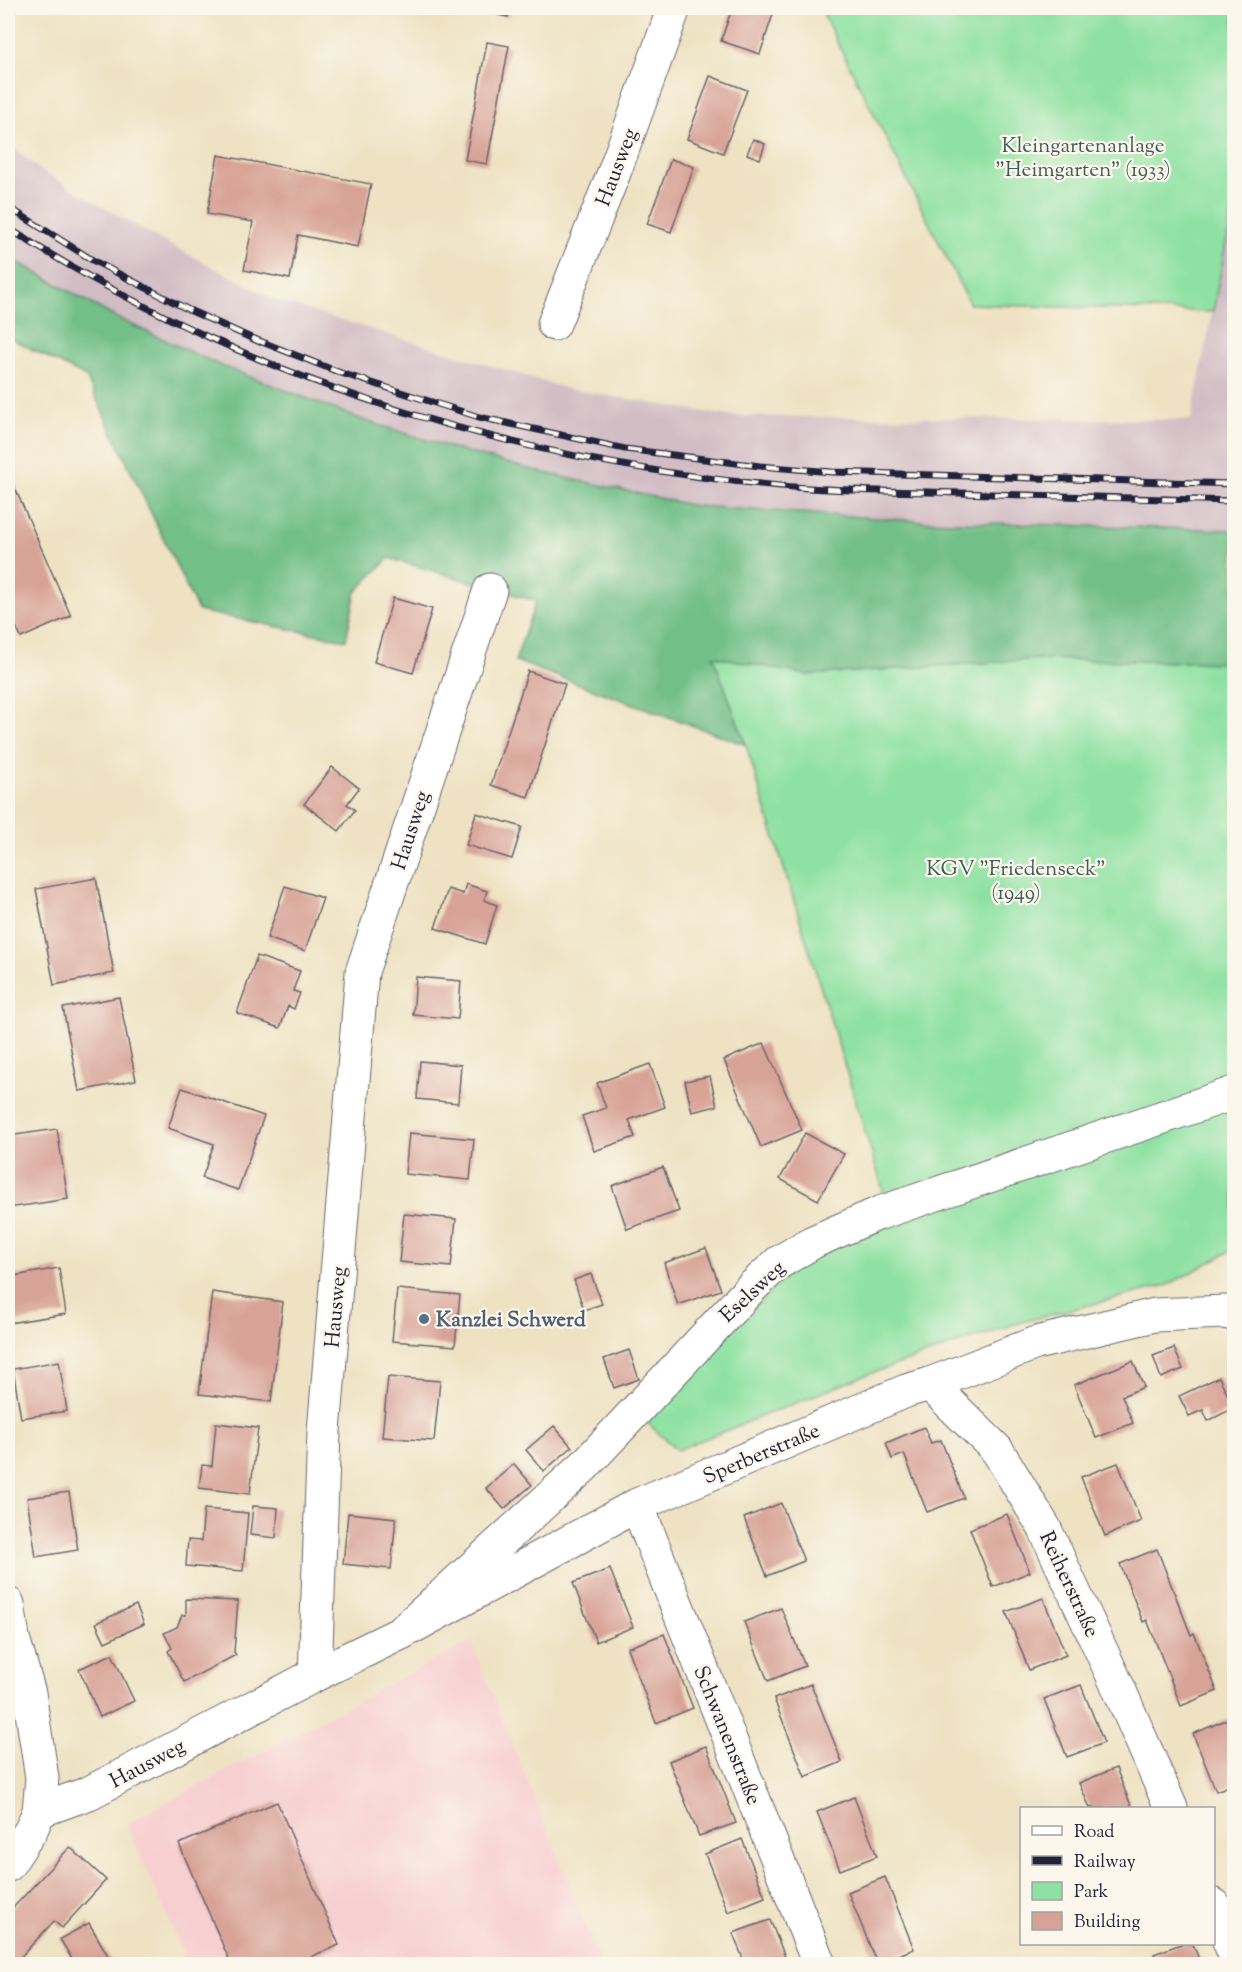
<svg xmlns="http://www.w3.org/2000/svg" width="1242" height="1972" viewBox="0 0 1242 1972" font-family="'Sorts Mill Goudy',serif">
<rect width="100%" height="100%" fill="#fbf7ec"/>
<filter id="ink" filterUnits="userSpaceOnUse"><feTurbulence type="fractalNoise" baseFrequency=".0167" numOctaves="2"/><feDisplacementMap in="SourceGraphic" scale="12" xChannelSelector="R" yChannelSelector="G"/><feConvolveMatrix kernelMatrix="1 2 1 2 8 2 1 2 1" color-interpolation-filters="sRGB"/></filter>
<filter id="wash" filterUnits="userSpaceOnUse"><feTurbulence type="fractalNoise" baseFrequency=".008" numOctaves="4" result="noise"/><feDisplacementMap in="SourceGraphic" scale="24" xChannelSelector="R" yChannelSelector="G"/><feGaussianBlur stdDeviation="1.35" result="paint"/><feColorMatrix in="noise" values="0 0 0 0 0 0 0 0 0 0 0 0 0 0 0 0 0 1.4 0 .05"/><feComposite in="paint" operator="in"/></filter>
<g filter="url(#wash)">
<rect width="100%" height="100%" fill="#eee2c3"/>
<polygon fill="#f7cfd0" points="471,1641 601,1964 188,1964 126,1824"/>
<polygon fill="#d2bdc5" points="8,143 40,170 159,239 278,301 568,389 728,416 1191,420 1234,201 1234,530 922,521 695,506 540,472 455,449 363,420 217,363 115,317 16,261 8,260"/>
<g fill="#8ee1a2" stroke="#58826e" stroke-width="1.5">
<polygon points="820,8 1234,8 1234,201 1213,312 970,304"/>
<polygon points="713,656 807,675 1038,659 1234,663 1234,1249 1168,1285 1018,1323 866,1375 677,1450 641,1417 797,1266 892,1219 746,745"/>
</g>
<polygon fill="#72bf88" stroke="#4a7062" stroke-width="1.5" points="8,260 16,261 115,317 217,364 363,420 455,449 540,472 695,506 922,521 1234,530 1234,663 1038,659 807,675 713,656 746,745 515,661 536,601 389,558 356,592 346,640 198,611 86,377 10,338 8,338"/>
<g id="blocks">
<g fill="#d8a397">
<polygon points="467,8 510,8 508,17"/>
<polygon points="732,8 775,8 760,54 721,41"/>
<polygon points="487,42 509,46 487,164 465,160"/>
<polygon points="710,76 747,90 723,153 687,139"/>
<polygon points="753,139 765,144 760,159 747,154"/>
<polygon points="218,155 371,184 358,247 298,235 290,279 244,270 253,222 207,214"/>
<polygon points="671,159 694,167 671,232 647,224"/>
<polygon points="8,472 71,616 21,638 8,607"/>
<polygon points="393,598 432,609 413,673 374,662"/>
<polygon points="528,671 565,684 528,797 491,785"/>
<polygon points="332,767 359,788 347,804 355,810 339,831 304,804"/>
<polygon points="476,813 522,827 512,859 466,845"/>
<polygon points="96,878 114,973 54,985 36,889"/>
<polygon points="466,884 487,891 484,900 497,905 485,944 435,928 448,889 463,894"/>
<polygon points="285,886 323,898 305,951 267,938"/>
<polygon points="257,956 300,971 293,991 300,993 294,1009 288,1006 280,1028 237,1013"/>
<polygon points="416,977 461,981 458,1019 413,1015"/>
<polygon points="119,997 136,1080 79,1091 63,1008"/>
<polygon points="764,1043 802,1130 761,1147 724,1060"/>
<polygon points="420,1061 461,1065 458,1103 417,1099"/>
<polygon points="650,1064 665,1107 629,1120 635,1137 594,1151 582,1116 606,1108 597,1083"/>
<polygon points="710,1076 717,1106 692,1112 685,1081"/>
<polygon points="182,1088 264,1116 238,1190 202,1178 214,1144 168,1128"/>
<polygon points="57,1129 68,1199 8,1208 8,1136"/>
<polygon points="409,1133 474,1139 470,1180 405,1174"/>
<polygon points="805,1133 844,1154 818,1200 780,1179"/>
<polygon points="663,1167 679,1211 627,1229 612,1186"/>
<polygon points="404,1214 456,1219 451,1267 399,1262"/>
<polygon points="706,1248 721,1290 678,1305 664,1263"/>
<polygon points="59,1268 66,1314 8,1323 8,1277"/>
<polygon points="591,1274 602,1304 584,1310 574,1280"/>
<polygon points="397,1289 460,1295 455,1346 392,1341"/>
<polygon points="212,1292 283,1302 271,1402 199,1394"/>
<polygon points="1174,1348 1183,1369 1161,1378 1153,1356"/>
<polygon points="629,1350 639,1379 614,1388 604,1359"/>
<polygon points="59,1361 67,1411 21,1418 13,1369"/>
<polygon points="1133,1361 1144,1387 1122,1396 1133,1423 1096,1438 1074,1385"/>
<polygon points="388,1377 440,1381 434,1441 382,1437"/>
<polygon points="1219,1377 1234,1408 1208,1421 1203,1410 1189,1416 1179,1396"/>
<polygon points="216,1423 258,1428 250,1494 199,1488 202,1465 212,1466"/>
<polygon points="554,1426 572,1447 544,1471 526,1450"/>
<polygon points="924,1427 931,1443 941,1440 964,1498 927,1512 904,1454 892,1459 886,1443"/>
<polygon points="1118,1463 1141,1521 1105,1536 1081,1477"/>
<polygon points="514,1464 532,1485 504,1509 486,1488"/>
<polygon points="69,1492 78,1550 36,1557 27,1498"/>
<polygon points="781,1503 804,1561 767,1576 744,1518"/>
<polygon points="253,1506 278,1508 276,1538 250,1535"/>
<polygon points="204,1509 248,1513 243,1571 186,1566 188,1540 201,1541"/>
<polygon points="348,1513 396,1518 391,1569 343,1564"/>
<polygon points="1007,1514 1030,1572 993,1587 970,1529"/>
<polygon points="1157,1549 1191,1635 1194,1633 1217,1691 1181,1706 1147,1620 1143,1622 1120,1564"/>
<polygon points="610,1569 633,1627 596,1642 573,1583"/>
<polygon points="1043,1598 1066,1655 1029,1670 1006,1612"/>
<polygon points="186,1599 238,1601 234,1652 236,1655 184,1682 168,1651 172,1648 164,1633 177,1627 182,1615 186,1615"/>
<polygon points="136,1605 144,1624 105,1642 96,1623"/>
<polygon points="781,1608 805,1666 768,1681 744,1622"/>
<polygon points="664,1634 693,1708 656,1723 627,1648"/>
<polygon points="112,1654 134,1701 100,1717 79,1669"/>
<polygon points="811,1684 842,1762 805,1777 774,1699"/>
<polygon points="1081,1685 1104,1743 1067,1757 1044,1699"/>
<polygon points="1230,1718 1234,1730 1234,1784 1216,1791 1193,1734"/>
<polygon points="706,1746 736,1823 699,1836 669,1761"/>
<polygon points="1116,1768 1132,1808 1090,1808 1079,1783"/>
<polygon points="854,1797 877,1856 840,1870 817,1812"/>
<polygon points="277,1802 339,1945 293,1964 231,1964 179,1844"/>
<polygon points="742,1839 765,1897 728,1912 705,1854"/>
<polygon points="70,1847 106,1880 62,1928 54,1921 14,1964 8,1964 8,1913"/>
<polygon points="885,1877 914,1949 877,1963 848,1892"/>
<polygon points="770,1920 788,1964 745,1964 733,1933"/>
<polygon points="89,1923 113,1964 75,1964 60,1939"/>
<polygon points="1181,1944 1193,1944 1201,1964 1158,1964 1154,1954"/>
</g>
</g>
</g>
<g filter="url(#ink)">
<use href="#blocks" fill-opacity="0" stroke="#69656b" stroke-width="1.5"/>
<g fill="none" stroke-linecap="round" stroke-linejoin="round">
<defs>
<g id="minor">
<polyline points="554,324 615,170 674,8"/>
<polyline points="930,1384 997,1450 1044,1527 1119,1689 1171,1808"/>
<polyline points="637,1505 819,1964"/>
<polyline points="8,1604 13,1638 29,1693 42,1778 39,1811 31,1830 8,1865"/>
<polyline points="401,1633 584,1466 751,1288 778,1263 813,1242 877,1214 1234,1093"/>
<polyline points="315,1675 401,1633 637,1505 906,1391 930,1384 1036,1343 1155,1315 1224,1312 1234,1314"/>
<polyline points="39,1811 89,1793 315,1675 324,1432 362,972 490,590"/>
<polyline points="1214,1905 1234,1953"/>
</g>
</defs>
<use href="#minor" stroke="#69656b" stroke-width="35"/>
<use href="#minor" stroke="#fff" stroke-width="33"/>
<defs>
<g id="rail">
<polyline points="8,207 94,261 189,310 260,342"/>
<path d="M 8,228 C 234,373 493,457 760,484 C 826,491 892,491 959,493 C 1051,496 1143,499 1234,501"/>
<polyline points="252,338 341,373 479,417 625,449 760,466 832,472 1234,484"/>
</g>
</defs>
<use href="#rail" stroke="#22223b" stroke-width="7"/>
<use href="#rail" stroke="#fbf7ec" stroke-width="4.5" stroke-dasharray="14" stroke-linecap="butt"/>
</g>
</g>
<circle fill="#5c6f8a" stroke="#fbf7ec" stroke-width="2" cx="424" cy="1319" r="6"/>
<g text-anchor="middle" stroke-width="4.5" stroke-linejoin="round" paint-order="stroke">
<g font-size="21" fill="#425b5a" stroke="#fbf7ec">
<text x="1083" y="152">Kleingartenanlage<tspan x="1083" dy="24">"Heimgarten" (1933)</tspan></text>
<text x="1016" y="875">KGV "Friedenseck"<tspan x="1016" dy="24">(1949)</tspan></text>
</g>
<g font-size="21" fill="#22223b" stroke="#fbf7ec">
<text transform="translate(616 167) rotate(-69)" y="7">Hausweg</text>
<text transform="translate(410 830) rotate(-72)" y="7">Hausweg</text>
<text transform="translate(752 1291) rotate(-43)" y="7">Eselsweg</text>
<text transform="translate(335 1307) rotate(-85)" y="7">Hausweg</text>
<text transform="translate(761 1453) rotate(-23)" y="7">Sperberstraße</text>
<text transform="translate(1070 1584) rotate(65)" y="7">Reiherstraße</text>
<text transform="translate(728 1735) rotate(68)" y="7">Schwanenstraße</text>
<text transform="translate(147 1763) rotate(-28)" y="7">Hausweg</text>
</g>
<g font-size="21" font-weight="bold" fill="#4e5e75" stroke="#fbf7ec" text-anchor="start">
<text x="436" y="1326">Kanzlei Schwerd</text>
</g>
</g>
<rect width="1242" height="1972" fill="none" stroke="#fbf7ec" stroke-width="30"/>
<rect x="1020" y="1807" width="195" height="138" fill="#fbf7ec" stroke="#a4a2a5" stroke-width="1.5"/>
<rect x="1032" y="1826" width="30" height="9" fill="#ffffff" stroke="#a4a2a5" stroke-width="1.5"/>
<text x="1074" y="1837" font-size="18" fill="#22223b">Road</text>
<rect x="1032" y="1856" width="30" height="9" fill="#22223b" stroke="#a4a2a5" stroke-width="1.5"/>
<text x="1074" y="1867" font-size="18" fill="#22223b">Railway</text>
<rect x="1032" y="1882" width="30" height="18" fill="#8ee1a2" stroke="#a4a2a5" stroke-width="1.5"/>
<text x="1074" y="1897" font-size="18" fill="#22223b">Park</text>
<rect x="1032" y="1912" width="30" height="18" fill="#d8a397" stroke="#a4a2a5" stroke-width="1.5"/>
<text x="1074" y="1927" font-size="18" fill="#22223b">Building</text>
</svg>
